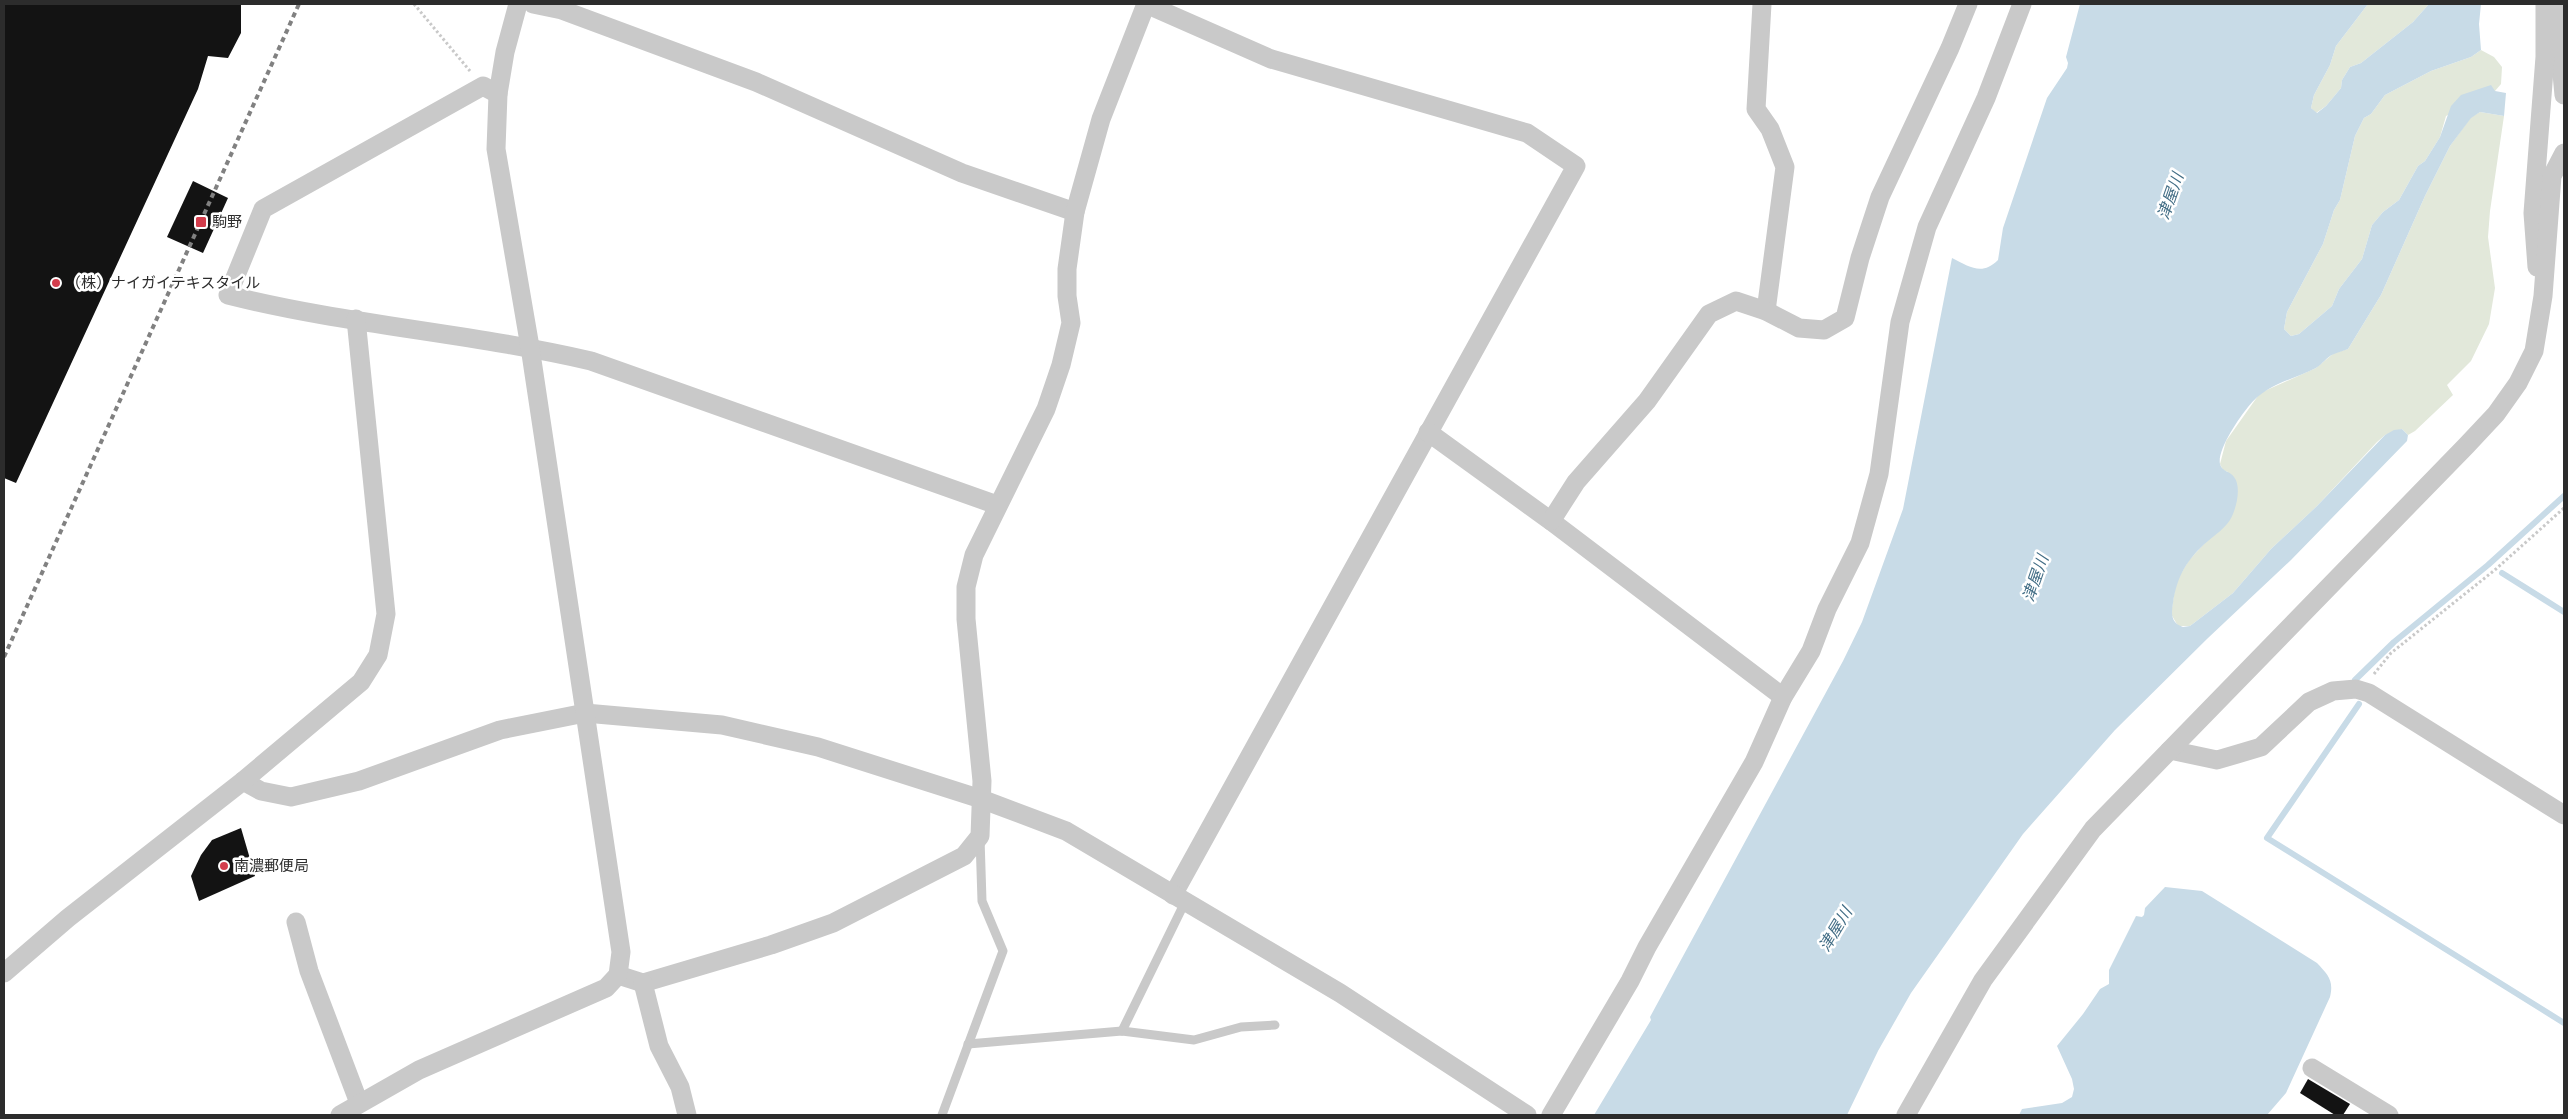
<svg xmlns="http://www.w3.org/2000/svg" width="2568" height="1119" viewBox="0 0 2568 1119" font-family="Barlow,'Noto Sans JP',sans-serif">
<rect width="100%" height="100%" fill="#fff"/>
<g fill="#e2e8da">
<polygon points="2368,4 2429,4 2413,22 2361,63 2350,67 2342,80 2341,88 2326,106 2316,113 2311,108 2314,95 2330,65 2336,46"/>
<polygon points="2481,50 2494,57 2502,67 2501,84 2495,91 2446,116 2440,137 2425,161 2418,166 2399,200 2383,212 2372,225 2362,259 2339,289 2332,306 2299,334 2291,336 2284,329 2287,312 2323,244 2334,210 2340,200 2355,136 2364,118 2371,114 2385,95 2431,71 2471,57"/>
<polygon points="2480,112 2504,116 2490,211 2488,237 2495,288 2489,324 2471,361 2447,385 2453,395 2415,431 2408,435 2402,429 2385,435 2377,442 2317,506 2271,549 2233,593 2190,626 2178,626 2171,614 2176,582 2189,560 2205,543 2228,472 2223,470 2220,464 2226,441 2260,393 2316,368 2334,353 2348,349 2381,295 2425,196 2450,146 2471,117"/>
</g>
<g fill="#c8dbe7">
<path d="M 2080,4 L 2368,4 L 2336,46 L 2330,65 L 2314,95 L 2311,108 L 2317,113 L 2326,106 L 2341,88 L 2342,80 L 2350,67 L 2361,63 L 2413,22 L 2429,4 L 2481,4 L 2479,24 L 2481,50 L 2471,57 L 2431,71 L 2385,95 L 2371,114 L 2364,118 L 2355,136 L 2340,200 L 2334,210 L 2323,244 L 2287,312 L 2284,329 L 2291,336 L 2299,334 L 2332,306 L 2339,289 L 2362,259 L 2372,225 L 2383,212 L 2399,200 L 2418,166 L 2425,161 L 2440,137 L 2451,106 L 2461,95 L 2491,85 L 2495,91 L 2506,93 L 2504,116 L 2480,112 L 2471,118 L 2450,146 L 2425,196 L 2381,295 L 2348,349 C 2344,351 2338,352 2334,354 C 2326,357 2323,364 2316,368 C 2292,380 2266,384 2248,407 C 2239,418 2217,450 2220,464 C 2222,472 2230,471 2234,477 C 2242,487 2236,510 2230,520 C 2224,529 2215,535 2208,541 C 2187,559 2177,576 2173,603 C 2171,614 2171,623 2183,627 L 2190,626 L 2233,593 L 2271,549 L 2317,506 L 2385,435 L 2394,430 L 2402,429 L 2408,435 L 2407,441 L 2291,560 L 2208,638 L 2115,730 L 2023,834 L 1911,993 L 1878,1051 L 1847,1115 L 1594,1115 L 1651,1020 L 1650,1017 L 1843,661 L 1862,622 L 1903,509 L 1952,258 C 1970,267 1982,276 1998,260 L 2003,228 L 2047,98 L 2067,68 L 2068,63 L 2066,57 Z"/>
<path d="M 2165,887 L 2202,891 L 2317,963 C 2328,975 2334,980 2330,997 L 2286,1093 L 2267,1115 L 2019,1115 L 2022,1109 L 2062,1103 L 2072,1097 L 2074,1089 L 2072,1079 L 2057,1046 L 2083,1014 L 2100,989 L 2109,984 L 2109,970 L 2136,916 L 2142,917 L 2144,915 L 2145,908 Z"/>
</g>
<g fill="none" stroke-linecap="round" stroke-linejoin="round">
<g stroke="#c8dbe7" stroke-width="6">
<polyline points="2502,573 2564,612"/>
<polyline points="2355,680 2394,642 2488,565 2564,496"/>
<polyline points="2359,704 2267,838 2564,1023"/>
</g>
</g>
<g fill="#131313">
<polygon points="4,4 241,4 241,33 228,58 208,56 198,89 16,483 4,478"/>
<polygon points="193,181 228,198 203,253 167,237"/>
<polygon points="241,828 255,876 199,901 191,876 201,855 212,840"/>
<polygon points="2308,1079 2350,1104 2343,1115 2335,1115 2300,1093"/>
</g>
<g fill="none" stroke-linecap="round" stroke-linejoin="round">
<g stroke="#c9c9c9" stroke-width="3" stroke-dasharray="2.5 2.5" stroke-linecap="butt">
<polyline points="414,4 470,71"/>
<polyline points="2374,674 2391,653 2496,569 2564,508"/>
</g>
<g stroke="#c9c9c9" stroke-width="9">
<polyline points="1122,1031 1185,902"/>
<polyline points="968,1044 1122,1031 1194,1040 1241,1027 1275,1025"/>
<polyline points="942,1115 1003,951 982,901 980,838"/>
</g>
<g stroke="#c9c9c9" stroke-width="19">
<polyline points="533,4 562,10 756,82 962,173 1075,212"/>
<polyline points="1146,4 1271,59 1527,133 1576,166 1173,895"/>
<polyline points="1762,4 1756,109 1770,129 1785,167 1766,311"/>
<polyline points="2556,10 2564,95"/>
<path d="M 498,94 L 483,86 L 263,209 L 228,295 C 347,325 471,333 591,361 L 997,505"/>
<polyline points="2537,267 2533,213 2545,57 2545,4"/>
<polyline points="1428,432 1551,521 1783,697"/>
<polyline points="1551,521 1576,482 1647,401 1709,314 1736,301 1766,311 1799,328 1824,330 1845,318 1860,258 1880,197 1950,48 1968,4"/>
<polyline points="2170,750 2217,760 2261,747 2309,702 2333,691 2356,689 2369,693 2564,815"/>
<polyline points="243,781 261,791 291,797 359,781 500,730 585,713 722,725 818,747 981,799 1066,831 1340,993 1527,1115"/>
<polyline points="296,922 309,971 359,1103"/>
<polyline points="4,973 68,918 243,781 361,682 378,655 386,614 356,319"/>
<polyline points="618,975 643,983 771,945 833,923 964,856 980,836 982,781 966,619 966,587 974,555 1046,409 1061,365 1071,323 1067,296 1067,269 1075,212 1101,119 1146,4"/>
<polyline points="643,983 659,1046 680,1087 687,1115"/>
<polyline points="2312,1068 2389,1115"/>
<polyline points="340,1115 419,1070 606,988 618,975 621,952 530,347 496,149 498,94 505,52 518,4"/>
<polyline points="1551,1115 1630,981 1647,947 1754,762 1783,697 1811,651 1827,609 1860,543 1879,474 1900,322 1927,227 1986,98 2022,4"/>
<polyline points="1906,1115 1983,980 2093,829 2466,446 2496,414 2518,383 2534,351 2543,296 2552,176 2564,153"/>
</g>
<polyline stroke="#818181" stroke-width="4" stroke-dasharray="5 4" stroke-linecap="butt" points="4,657 299,4"/>
</g>
<g fill="#d33d4c" stroke="#fff" stroke-width="2">
<rect x="195" y="216" width="12" height="12" rx="2.5"/>
<circle cx="56" cy="283" r="5"/>
<circle cx="224" cy="866" r="5"/>
</g>
<g text-anchor="middle" stroke-width="5" stroke-linejoin="round" paint-order="stroke">
<g font-size="15" fill="#2c2c2c" stroke="#fff" text-anchor="start">
<text x="212" y="227">駒野</text>
<text x="66" y="288">（株）ナイガイテキスタイル</text>
<text x="234" y="871">南濃郵便局</text>
</g>
<g font-size="16" font-style="italic" fill="#426d85" stroke="#fff">
<text transform="translate(2170 196) rotate(-71)" y="6">津屋川</text>
<text transform="translate(2035 578) rotate(-71)" y="6">津屋川</text>
<text transform="translate(1835 929) rotate(-59)" y="6">津屋川</text>
</g>
</g>
<rect width="2568" height="1119" fill="none" stroke="#2c2c2c" stroke-width="10"/>
</svg>
